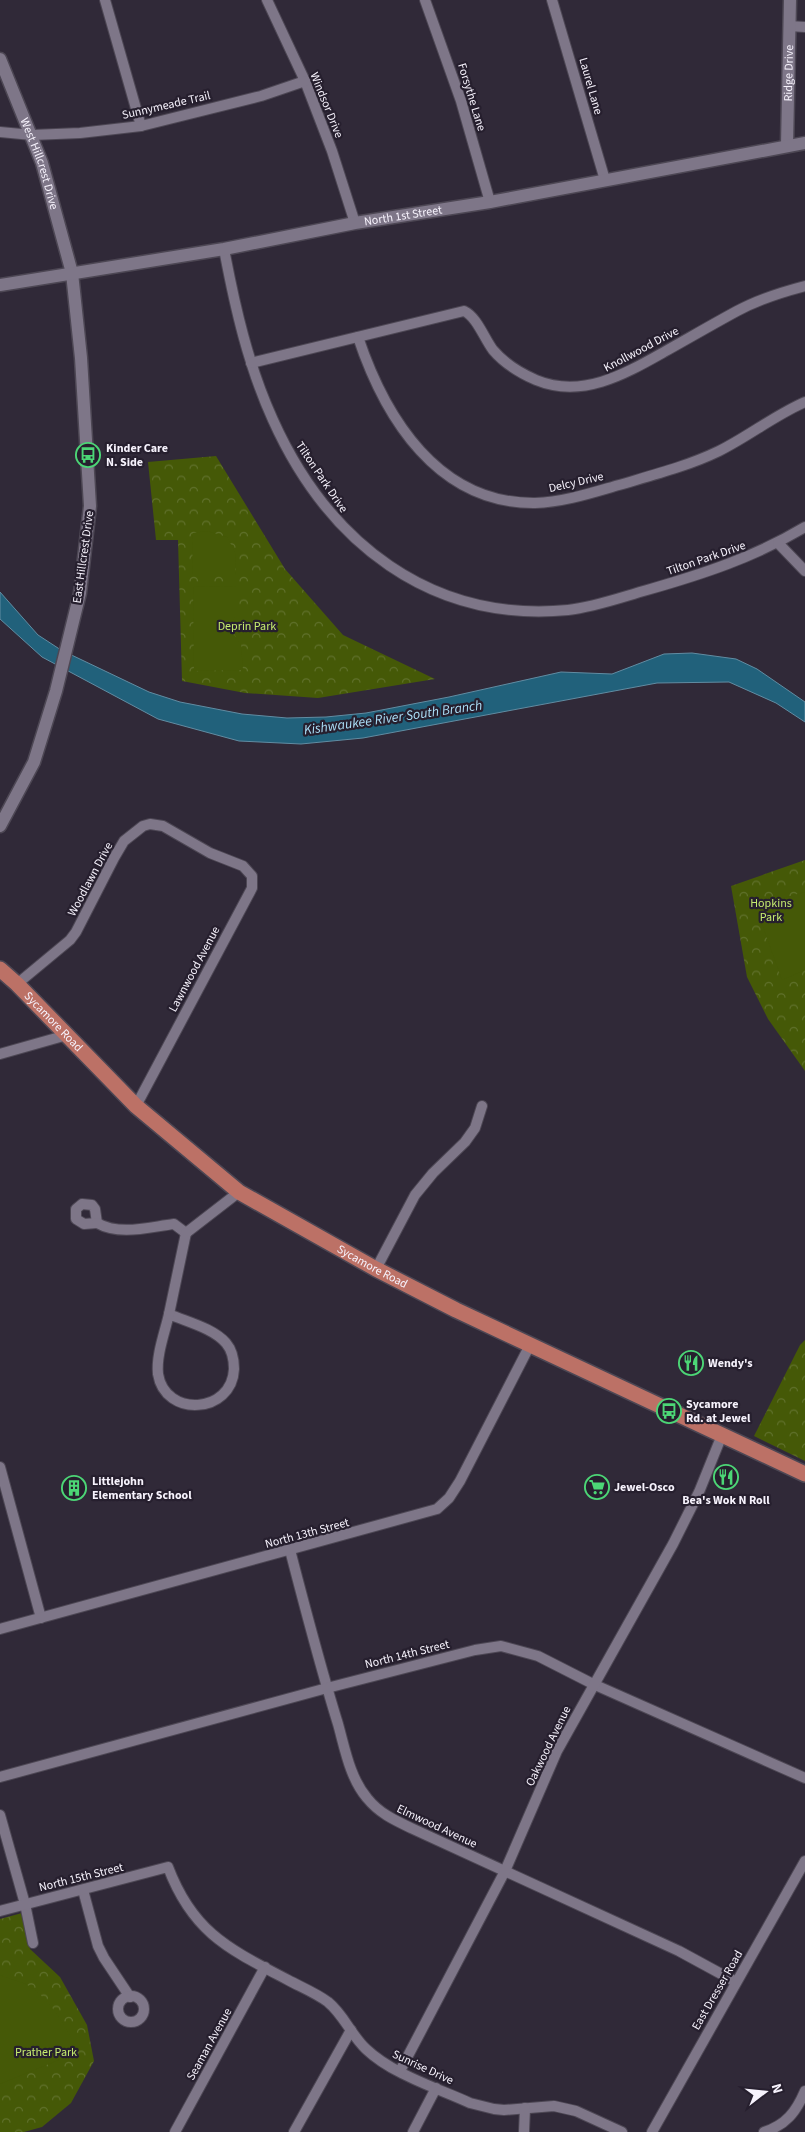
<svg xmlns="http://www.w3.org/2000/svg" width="805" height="2132" viewBox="0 0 805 2132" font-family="'Source Sans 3',sans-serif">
<defs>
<pattern id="park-crowns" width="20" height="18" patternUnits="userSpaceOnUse" patternTransform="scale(1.25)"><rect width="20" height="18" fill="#455907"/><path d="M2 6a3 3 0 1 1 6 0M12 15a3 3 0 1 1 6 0" fill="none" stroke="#60712c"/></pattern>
</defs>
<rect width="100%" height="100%" fill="#302938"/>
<g fill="url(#park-crowns)">
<polygon points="216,456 285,569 343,635 435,679 318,698 245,693 182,681 178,540 156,540 148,462"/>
<polygon points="805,860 805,1071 768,1019 747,977 731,886"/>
<polygon points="805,1340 805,1461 754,1436 800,1345"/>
<polygon points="22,1913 30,1949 60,1977 87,2025 94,2061 71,2103 42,2127 24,2132 0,2132 0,1919"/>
</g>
<g fill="#455907">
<polygon points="207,531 227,537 236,554 235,575 192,575 193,533"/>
<polygon points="236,586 236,615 229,627 241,645 243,670 194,671 193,587"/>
<polygon points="805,892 805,970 782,980 758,913 761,904"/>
<path d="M 0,1975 C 9,1979 21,1981 29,1986 C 52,2001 67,2028 78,2052 L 0,2084 Z"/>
</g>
<polygon fill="#21617b" stroke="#618ca2" points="0,592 38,635 61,650 149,692 180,702 242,714 287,718 326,717 366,713 449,697 561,672 612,674 664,654 692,653 736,659 757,669 805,702 805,722 776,703 729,682 657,683 363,738 301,744 239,741 158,719 42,657 0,619"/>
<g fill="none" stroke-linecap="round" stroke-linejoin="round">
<defs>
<g id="minor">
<polyline points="105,0 141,126"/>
<polyline points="267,0 305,81 332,151 355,223"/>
<polyline points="425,0 461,101 490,202"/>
<polyline points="552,0 605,180"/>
<polyline points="789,26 805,27"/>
<polyline points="0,132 32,135 80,133 141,126 261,96 305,81"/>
<path d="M 224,249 C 235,307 248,365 273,420 C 328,542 430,623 568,610 C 595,607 622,597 647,590 C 703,574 755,557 805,527"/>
<path d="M 358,337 C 385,418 438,504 535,503 C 564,502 591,493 619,485 C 653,475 688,466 719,451 C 749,436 775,415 805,402"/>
<path d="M 251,363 L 464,311 C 477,317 484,338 493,350 C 504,363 520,373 536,380 C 582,399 625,374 664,352 C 689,338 713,324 737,311 C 759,299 782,292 805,286"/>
<polyline points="778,543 805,571"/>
<polyline points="17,984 70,940 76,932 114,858 124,841 143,826 150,824 163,826 210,853 243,866 252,876 252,888 136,1106"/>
<polyline points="0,1054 67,1035"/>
<polygon points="82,1204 92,1205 95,1209 97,1223 84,1224 76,1219 76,1209"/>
<path d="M 97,1223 C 120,1236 149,1227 174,1224 L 186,1233"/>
<polyline points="186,1233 239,1192"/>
<polyline points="376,1269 415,1195 433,1173 465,1142 475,1128 482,1106"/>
<path d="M 169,1314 C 187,1322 213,1328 226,1343 C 232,1350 234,1360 234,1369 C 232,1414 165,1418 158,1374 C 156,1355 165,1332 169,1314 Z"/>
<polyline points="169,1314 186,1233"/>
<polyline points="0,1467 41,1618"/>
<path d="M 290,1550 C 305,1608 320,1666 338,1724 C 345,1749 350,1778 367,1798 C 379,1813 394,1820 411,1828 L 679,1951 L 736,1982"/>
<polyline points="0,1629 437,1509 449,1498 460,1481 530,1345"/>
<polyline points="0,1777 327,1688 475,1650 501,1646 538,1656 593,1684 805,1778"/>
<polyline points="0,1815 25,1904 33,1943"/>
<polyline points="83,1890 98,1946 104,1958 130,1997"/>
<path d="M 0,1911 L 168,1867 C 193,1933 229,1949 288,1980 C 301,1987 316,1993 328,2002 C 344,2015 351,2035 366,2049 C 392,2074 437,2088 470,2103 L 494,2109 L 504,2110 L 554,2106 L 576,2111 L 622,2132"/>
<circle cx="131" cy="2009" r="13"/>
<polyline points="400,2071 505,1871 557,1751 673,1544 699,1492 722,1435"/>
<polyline points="175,2132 265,1967"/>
<polyline points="294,2132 351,2030"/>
<polyline points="413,2132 436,2088"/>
<polyline points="524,2132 525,2108"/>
<polyline points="652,2132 805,1861"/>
<path d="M 764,2132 C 786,2125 796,2112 805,2091"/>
</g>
<g id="tertiary">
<path id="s1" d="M 0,59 L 42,163 L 72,273 L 81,358 L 90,506 L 80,593 L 56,691 L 34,762 L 0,826"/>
<path id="s2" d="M 787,145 L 790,0"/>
<path id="s3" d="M 0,285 L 224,249 L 355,223 L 490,202 L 805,143"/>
</g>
<g id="primary">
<path id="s4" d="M 0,969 L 17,984 L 136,1106 L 239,1192 L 376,1269 L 456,1310 L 805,1474"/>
</g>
</defs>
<use href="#minor" stroke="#4d4754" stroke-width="12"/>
<use href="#tertiary" stroke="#4d4754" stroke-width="15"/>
<use href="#primary" stroke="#4d4754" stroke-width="18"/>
<use href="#minor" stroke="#7e7688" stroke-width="10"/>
<use href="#tertiary" stroke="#7e7688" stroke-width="12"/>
<use href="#primary" stroke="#bc7166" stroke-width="15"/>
</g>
<defs>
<symbol id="bus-ring" viewBox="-11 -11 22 22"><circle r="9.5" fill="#261f2e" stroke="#4cd676" stroke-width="1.5"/><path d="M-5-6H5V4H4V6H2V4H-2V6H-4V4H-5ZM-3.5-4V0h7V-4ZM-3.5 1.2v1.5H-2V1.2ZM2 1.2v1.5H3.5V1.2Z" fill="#4cd676"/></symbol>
<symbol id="restaurant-ring" viewBox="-11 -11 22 22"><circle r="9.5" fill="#261f2e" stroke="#4cd676" stroke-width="1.5"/><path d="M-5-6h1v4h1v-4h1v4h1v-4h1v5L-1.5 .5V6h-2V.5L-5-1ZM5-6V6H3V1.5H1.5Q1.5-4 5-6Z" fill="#4cd676"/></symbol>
<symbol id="supermarket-ring" viewBox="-11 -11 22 22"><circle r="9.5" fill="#261f2e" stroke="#4cd676" stroke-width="1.5"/><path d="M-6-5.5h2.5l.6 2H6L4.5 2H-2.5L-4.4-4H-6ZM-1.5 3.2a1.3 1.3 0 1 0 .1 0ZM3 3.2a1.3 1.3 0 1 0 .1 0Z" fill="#4cd676"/></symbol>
<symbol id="building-ring" viewBox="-11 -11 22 22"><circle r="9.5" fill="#261f2e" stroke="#4cd676" stroke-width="1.5"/><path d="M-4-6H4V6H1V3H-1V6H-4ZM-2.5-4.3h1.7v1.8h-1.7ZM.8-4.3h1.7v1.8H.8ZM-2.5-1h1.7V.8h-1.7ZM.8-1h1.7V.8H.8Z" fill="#4cd676"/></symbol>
</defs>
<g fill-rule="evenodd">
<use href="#bus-ring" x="74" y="441" width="28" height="28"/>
<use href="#restaurant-ring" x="677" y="1349" width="28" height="28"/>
<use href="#bus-ring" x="655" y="1397" width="28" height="28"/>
<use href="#restaurant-ring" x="712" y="1463" width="28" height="28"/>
<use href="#supermarket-ring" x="583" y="1473" width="28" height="28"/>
<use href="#building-ring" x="60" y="1474" width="28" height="28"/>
</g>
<g text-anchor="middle" stroke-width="4.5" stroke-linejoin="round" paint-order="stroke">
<g font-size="12" fill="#f6f2fc" stroke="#261f2e">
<text dy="4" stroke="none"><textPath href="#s2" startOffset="72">Ridge Drive</textPath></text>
<text transform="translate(591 86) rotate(74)" y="4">Laurel Lane</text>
<text transform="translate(472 97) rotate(73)" y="4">Forsythe Lane</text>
<text transform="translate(166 105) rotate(-13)" y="4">Sunnymeade Trail</text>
<text transform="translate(327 105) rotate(68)" y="4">Windsor Drive</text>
<text dy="4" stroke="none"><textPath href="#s1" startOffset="112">West Hillcrest Drive</textPath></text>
<text dy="4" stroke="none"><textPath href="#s3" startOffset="409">North 1st Street</textPath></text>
<text transform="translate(641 349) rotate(-28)" y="4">Knollwood Drive</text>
<text transform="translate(322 477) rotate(56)" y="4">Tilton Park Drive</text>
<text transform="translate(576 482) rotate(-13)" y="4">Delcy Drive</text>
<text transform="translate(83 557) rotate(-82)" y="4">East Hillcrest Drive</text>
<text transform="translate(706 558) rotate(-19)" y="4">Tilton Park Drive</text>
<text transform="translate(90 879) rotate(-62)" y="4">Woodlawn Drive</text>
<text transform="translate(194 969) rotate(-62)" y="4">Lawnwood Avenue</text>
<text dy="4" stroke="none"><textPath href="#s4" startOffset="75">Sycamore Road</textPath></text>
<text dy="4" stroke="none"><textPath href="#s4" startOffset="480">Sycamore Road</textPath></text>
<text transform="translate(307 1533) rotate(-15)" y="4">North 13th Street</text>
<text transform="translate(407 1654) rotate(-14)" y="4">North 14th Street</text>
<text transform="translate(548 1746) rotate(-64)" y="4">Oakwood Avenue</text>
<text transform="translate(437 1826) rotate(25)" y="4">Elmwood Avenue</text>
<text transform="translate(81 1877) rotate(-14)" y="4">North 15th Street</text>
<text transform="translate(717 1990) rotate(-60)" y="4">East Dresser Road</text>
<text transform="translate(209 2044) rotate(-61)" y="4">Seaman Avenue</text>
<text transform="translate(423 2067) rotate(25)" y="4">Sunrise Drive</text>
</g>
<g font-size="12" font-weight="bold" fill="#f6f2fc" stroke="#261f2e" text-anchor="start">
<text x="106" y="452">Kinder Care<tspan x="106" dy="14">N. Side</tspan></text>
<text x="708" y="1367">Wendy's</text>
<text x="686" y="1408">Sycamore<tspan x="686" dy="14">Rd. at Jewel</tspan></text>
<text x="92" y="1485">Littlejohn<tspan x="92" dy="14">Elementary School</tspan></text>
<text x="614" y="1491">Jewel-Osco</text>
<text x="726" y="1504" text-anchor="middle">Bea's Wok N Roll</text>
</g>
<g font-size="12" fill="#c5eb6f" stroke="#261f2e">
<text x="247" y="630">Deprin Park</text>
<text x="771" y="907">Hopkins<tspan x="771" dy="14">Park</tspan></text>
<text x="46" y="2056">Prather Park</text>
</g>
<g font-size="14" font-style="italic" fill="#abdef7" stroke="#261f2e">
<text transform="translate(393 717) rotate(-8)" y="5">Kishwaukee River South Branch</text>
</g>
</g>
<g transform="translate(765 2092) rotate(74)" stroke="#261f2e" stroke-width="4" paint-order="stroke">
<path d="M0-4L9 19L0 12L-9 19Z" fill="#f6f2fc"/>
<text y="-8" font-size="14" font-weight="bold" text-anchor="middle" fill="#f6f2fc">N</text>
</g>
</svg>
